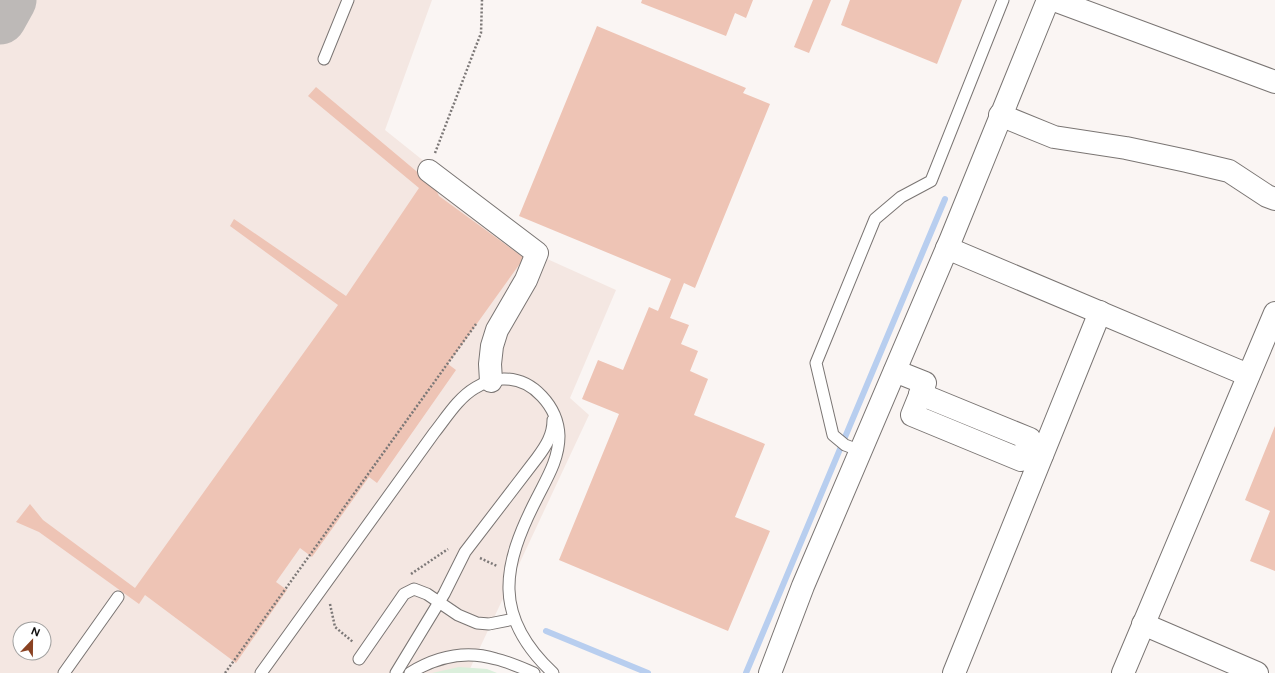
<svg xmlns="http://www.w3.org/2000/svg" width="1275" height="673" viewBox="0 0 1275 673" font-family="Figtree,sans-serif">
<rect width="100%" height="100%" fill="#faf5f3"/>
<path fill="#f4e7e2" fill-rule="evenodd" d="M 0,0 L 432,0 L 385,130 L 545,258 L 616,290 L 570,398 L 589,415 L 468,673 L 0,673 ZM 20,629 L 44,629 L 44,653 L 20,653 Z"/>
<polygon fill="#dbefdc" points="459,667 487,669 497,673 432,673"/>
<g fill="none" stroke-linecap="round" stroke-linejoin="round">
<g stroke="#b8ceef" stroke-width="6">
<polyline points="546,631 648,673"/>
<polyline points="746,673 945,199"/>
</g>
<polyline stroke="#bdb9b7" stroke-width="53" points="0,18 10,0"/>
</g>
<g fill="#eec4b5">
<polygon points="642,0 753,0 746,18 735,13 726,36 641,3"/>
<polygon points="813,0 831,0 809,53 794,47"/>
<polygon points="850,0 962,0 937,64 841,25"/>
<polygon points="597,26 746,88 743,93 770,104 695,288 684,283 670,318 689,325 681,344 698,351 690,371 708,379 694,415 765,444 735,517 770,531 728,631 559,560 619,414 582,399 598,360 623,370 649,307 658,311 671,279 519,216"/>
<polygon points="316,87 434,186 439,196 524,258 448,364 456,370 377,483 369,477 312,557 300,548 276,582 287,590 236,663 145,595 139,604 39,532 16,522 30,504 43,520 135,588 338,305 230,226 234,219 346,296 419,188 308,96"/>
<polygon points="1275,426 1275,571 1250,561 1270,511 1245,500"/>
</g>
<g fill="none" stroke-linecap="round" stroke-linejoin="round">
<defs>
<g id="service">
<polyline points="324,59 348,0"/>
<polyline points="861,451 845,445 833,435 816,363 875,219 901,197 931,181 1003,0"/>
<polyline points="359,659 404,594 414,589 427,594 458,615 477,623 489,624 514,619"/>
<polyline points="64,673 118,597"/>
<path d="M 261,673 L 434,433 C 446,418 458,398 475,388 C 483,383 494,379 503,379 C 533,378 558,407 559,436 C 559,459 547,478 537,498 C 502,566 492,616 553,673"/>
<path d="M 396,673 L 444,594 L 465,552 L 537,458 C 546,446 553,435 553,420"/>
<path d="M 410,673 C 436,657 466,650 496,659 C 509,662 522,668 534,673"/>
</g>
<g id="minor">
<polyline points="1054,0 1275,82"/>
<polyline points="1000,115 1054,137 1126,148 1187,161 1229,171 1267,196 1275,199"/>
<polyline points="429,171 537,253 526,280 497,330 492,346 490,364 491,381"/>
<polyline points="947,248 1248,375"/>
<polyline points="895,371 925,383 912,415 1021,460 1026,449 1042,455"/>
<polyline points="920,394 1030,439 1026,449"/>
<polyline points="1143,624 1257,673"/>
<polyline points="954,673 1100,312"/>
<polyline points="1123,673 1275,313"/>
</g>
<polyline id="tertiary" points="770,673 803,586 951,239 1048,0"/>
</defs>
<use href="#service" stroke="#7a7573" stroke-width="13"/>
<use href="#minor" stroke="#7a7573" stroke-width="24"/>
<use href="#tertiary" stroke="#7a7573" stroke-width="24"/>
<g stroke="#7c7877" stroke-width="2.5" stroke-dasharray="2 2" stroke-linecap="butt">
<polyline points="435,153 481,33 482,0"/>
<polyline points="480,558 497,566"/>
<polyline points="411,574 448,549"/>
<polyline points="330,604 335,627 353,642"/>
<polyline points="225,673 476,324"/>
</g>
<use href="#service" stroke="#fff" stroke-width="11"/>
<use href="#minor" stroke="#fff" stroke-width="22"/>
<use href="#tertiary" stroke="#fff" stroke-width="22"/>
</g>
<g transform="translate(32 641) rotate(22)"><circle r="19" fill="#ffffff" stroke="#9f9f9e"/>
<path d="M0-3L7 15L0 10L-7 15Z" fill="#8a4222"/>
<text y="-6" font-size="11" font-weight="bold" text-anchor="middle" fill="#100e0d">N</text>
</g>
</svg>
